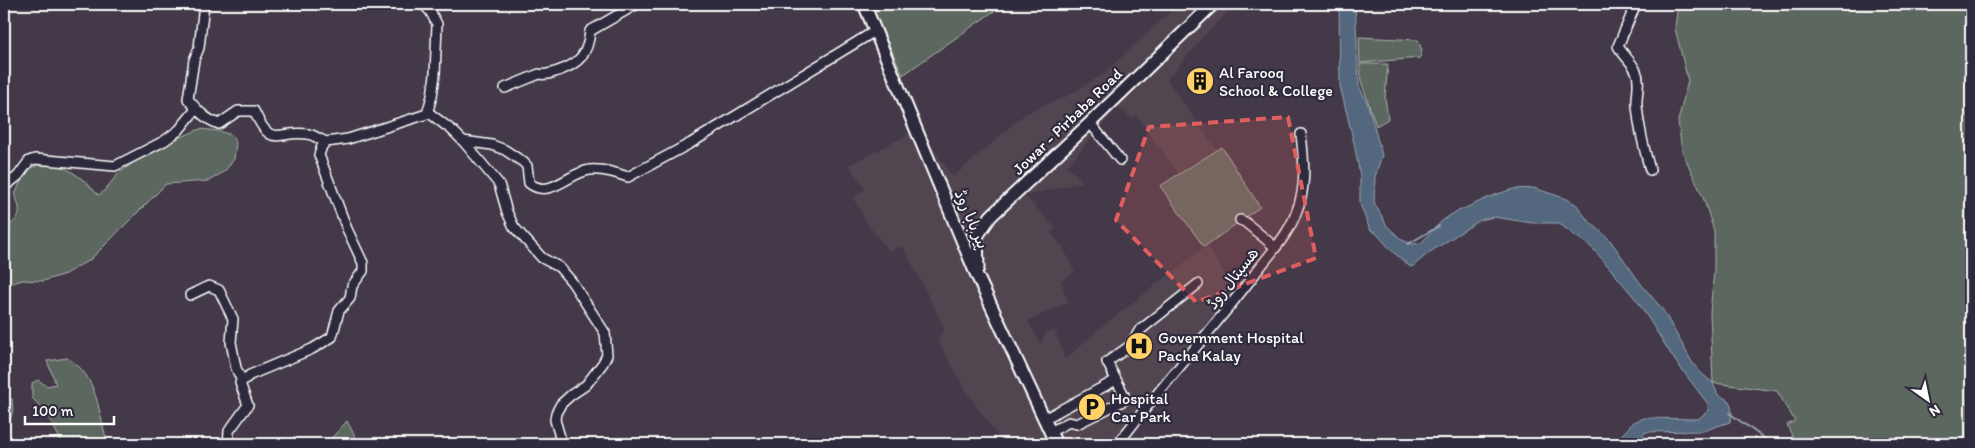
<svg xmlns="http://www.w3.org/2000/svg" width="1975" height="448" viewBox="0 0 1975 448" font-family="Itim,'Playpen Sans Arabic',sans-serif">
<rect width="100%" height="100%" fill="#433948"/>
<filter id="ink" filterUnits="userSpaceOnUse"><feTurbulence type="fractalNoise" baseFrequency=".02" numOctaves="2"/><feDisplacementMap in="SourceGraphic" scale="10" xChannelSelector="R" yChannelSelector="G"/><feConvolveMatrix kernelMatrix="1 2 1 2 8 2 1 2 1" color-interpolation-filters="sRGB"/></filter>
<g filter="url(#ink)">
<polygon fill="#514450" points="1179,4 1236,4 1207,33 1167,80 1217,150 1179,174 1136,115 1132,119 1118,107 1067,166 1083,182 1025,196 1056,228 1051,233 1063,247 1075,272 1061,281 1068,303 1028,321 1041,344 1046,332 1055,330 1065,359 1105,324 1207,245 1238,296 1122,444 1003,444 966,391 938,341 944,328 903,246 890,252 868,225 853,198 865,189 849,165 920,128 953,177 1026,113 1065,97 1103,74"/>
<g fill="#5b685e" stroke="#adb4ae">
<polygon points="870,4 994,4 997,9 903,75"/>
<polygon points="1678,4 1971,4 1971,444 1796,444 1787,425 1795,421 1777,391 1713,383 1710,313 1714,271 1714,231 1703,197 1682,151 1678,121 1688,81 1675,28"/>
<polygon points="1359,37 1418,40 1422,50 1420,58 1360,63"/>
<polygon points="1360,64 1388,64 1385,97 1388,119 1376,126 1361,81"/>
<path d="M 200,129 L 219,131 L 232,135 L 236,143 L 234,159 L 225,171 L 209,181 L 166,184 L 91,259 L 65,274 L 43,281 L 22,280 L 4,286 L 4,225 L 9,226 C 23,215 20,210 15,194 C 19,187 22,176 28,171 C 51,150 84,178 98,195 L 103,192 L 118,174 L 138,159 L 157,147 Z"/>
<polygon points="1222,147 1260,207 1204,247 1160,186"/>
<path d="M 67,358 C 99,375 98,415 108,444 L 63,444 L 44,410 L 32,398 L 32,383 L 38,380 L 47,386 L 56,384 L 47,361 Z"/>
<polygon points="4,398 12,399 13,410 4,444"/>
<polygon points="347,421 359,444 326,444"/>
</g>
<polygon fill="#53677e" stroke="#98a4b2" points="1339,4 1355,4 1359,86 1368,105 1382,155 1375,177 1374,202 1387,226 1402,240 1412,244 1422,242 1442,221 1452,214 1492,196 1513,189 1534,188 1567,199 1577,205 1586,218 1610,240 1641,284 1663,310 1692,362 1702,374 1713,383 1718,395 1730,401 1732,413 1730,422 1703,431 1645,432 1641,440 1643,444 1613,444 1634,422 1644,418 1698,419 1709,410 1708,404 1676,362 1638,302 1603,260 1591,247 1558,223 1532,223 1494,217 1480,220 1430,252 1412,267 1409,266 1391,250 1376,233 1370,230 1360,204 1360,176 1354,143 1340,86"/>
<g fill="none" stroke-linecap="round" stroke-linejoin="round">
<g stroke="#98a4b2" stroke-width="2">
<polyline points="1408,244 1439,226"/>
<polyline points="1729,413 1772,444"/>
</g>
<defs>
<g id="minor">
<path d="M 204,4 L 199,48 L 194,60 L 188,99 C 198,111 205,119 219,124 L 238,111 L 254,111 C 272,150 276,130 308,134 C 314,135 321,140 326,142"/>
<path d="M 1636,4 L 1618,46 C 1623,55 1632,62 1636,71 C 1641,82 1636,95 1637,106 C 1639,128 1644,149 1650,170"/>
<path d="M 505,88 L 539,74 C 546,76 551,73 558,71 C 579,64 588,54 590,31 L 637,4"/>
<path d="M 428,112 L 453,131 L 463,141 L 492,145 L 505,150 L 523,162 L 527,166 L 529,183 C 550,200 569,172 590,170 C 604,169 616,173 628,177 L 691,143 L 875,31"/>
<polyline points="1090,123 1120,160"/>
<polyline points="463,141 499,184 507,212 514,227 542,258 559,267 572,282 605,333 607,355 603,363 586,385 571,395 561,404 556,413 555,420 560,437 556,443 544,444"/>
<polyline points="4,187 18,176 29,161 35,159 115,166 164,141 179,130 196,109"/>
<polyline points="1240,220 1245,222 1275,247"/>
<polyline points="190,295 209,286 219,290 233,319 231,342 236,368 242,381"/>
<polyline points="1044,419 1116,380"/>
<polyline points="1050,432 1069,422 1077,424 1123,401 1124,395 1107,362 1130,346 1139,331 1198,284"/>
<polyline points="228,444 229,431 248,405 240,383 250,375 312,349 332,337 339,311 350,298 352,286 363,271 363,263 347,229 319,155 322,146 326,142 348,139 427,114 432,96 435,75 437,24 430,11 423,4"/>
<path d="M 1118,444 C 1161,386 1210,333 1254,275 C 1268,256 1288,236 1296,213 C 1307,187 1304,161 1301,134"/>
</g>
<g id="major">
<polyline points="864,4 974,269 1056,444"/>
<polyline points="978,268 977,236 991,216 1090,123 1213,4"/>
</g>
</defs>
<use href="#minor" stroke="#fff" stroke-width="12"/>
<use href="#major" stroke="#fff" stroke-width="15"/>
<use href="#minor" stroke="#2f2a3d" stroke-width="9"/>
<use href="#major" stroke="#2f2a3d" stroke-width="11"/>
</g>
</g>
<path fill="#e05e5e" fill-opacity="0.2" stroke="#e05e5e" stroke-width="4" stroke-dasharray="10 6" stroke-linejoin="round" d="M 1288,117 L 1316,258 L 1196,302 L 1116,220 L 1149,127 Z"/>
<defs>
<symbol id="building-disc" viewBox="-11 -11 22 22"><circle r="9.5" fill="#ffd166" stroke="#2f2a3d"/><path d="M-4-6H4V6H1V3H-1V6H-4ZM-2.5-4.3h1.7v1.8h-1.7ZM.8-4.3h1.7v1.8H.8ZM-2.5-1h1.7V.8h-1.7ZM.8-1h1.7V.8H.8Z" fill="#111"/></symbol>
<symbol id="hospital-disc" viewBox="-11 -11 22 22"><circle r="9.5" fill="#ffd166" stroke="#2f2a3d"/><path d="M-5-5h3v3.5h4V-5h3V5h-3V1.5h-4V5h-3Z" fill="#111"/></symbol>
<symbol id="parking-disc" viewBox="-11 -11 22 22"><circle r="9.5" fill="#ffd166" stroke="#2f2a3d"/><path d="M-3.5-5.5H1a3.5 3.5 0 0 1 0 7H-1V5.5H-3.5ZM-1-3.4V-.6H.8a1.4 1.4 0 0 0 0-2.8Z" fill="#111"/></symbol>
</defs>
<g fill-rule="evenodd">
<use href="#building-disc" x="1184" y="65" width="32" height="32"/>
<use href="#hospital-disc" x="1123" y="330" width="32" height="32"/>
<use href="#parking-disc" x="1076" y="391" width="32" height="32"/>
</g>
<g text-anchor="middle" stroke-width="4.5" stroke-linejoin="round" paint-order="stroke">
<g font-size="16" fill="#fff" stroke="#2f2a3d" text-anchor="start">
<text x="1219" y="78">Al Farooq<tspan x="1219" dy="18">School &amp; College</tspan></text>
<text x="1158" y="343">Government Hospital<tspan x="1158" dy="18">Pacha Kalay</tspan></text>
<text x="1111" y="404">Hospital<tspan x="1111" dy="18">Car Park</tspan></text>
</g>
<g font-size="16" fill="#fff" stroke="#2f2a3d">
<text transform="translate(1067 121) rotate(-44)" y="6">Jowar - Pirbaba Road</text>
<text transform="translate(972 219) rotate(67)" y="6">پیر بابا روڈ</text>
<text transform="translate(1232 278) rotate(-52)" y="6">ھسپتال روڈ</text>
</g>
</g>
<rect width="1975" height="448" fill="none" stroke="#2f2a3d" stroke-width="20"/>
<rect x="10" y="10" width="1955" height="428" fill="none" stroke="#fff" stroke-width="2" filter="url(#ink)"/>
<g transform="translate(1928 400) rotate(147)" stroke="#2f2a3d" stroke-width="4" paint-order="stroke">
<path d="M0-4L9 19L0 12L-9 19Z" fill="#ffffff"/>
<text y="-8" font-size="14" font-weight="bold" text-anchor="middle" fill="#ffffff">N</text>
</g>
<path d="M25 416v8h89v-8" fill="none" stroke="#ffffff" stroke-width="2.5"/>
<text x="32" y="416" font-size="15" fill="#ffffff" stroke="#2f2a3d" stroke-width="4" paint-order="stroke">100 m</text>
</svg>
